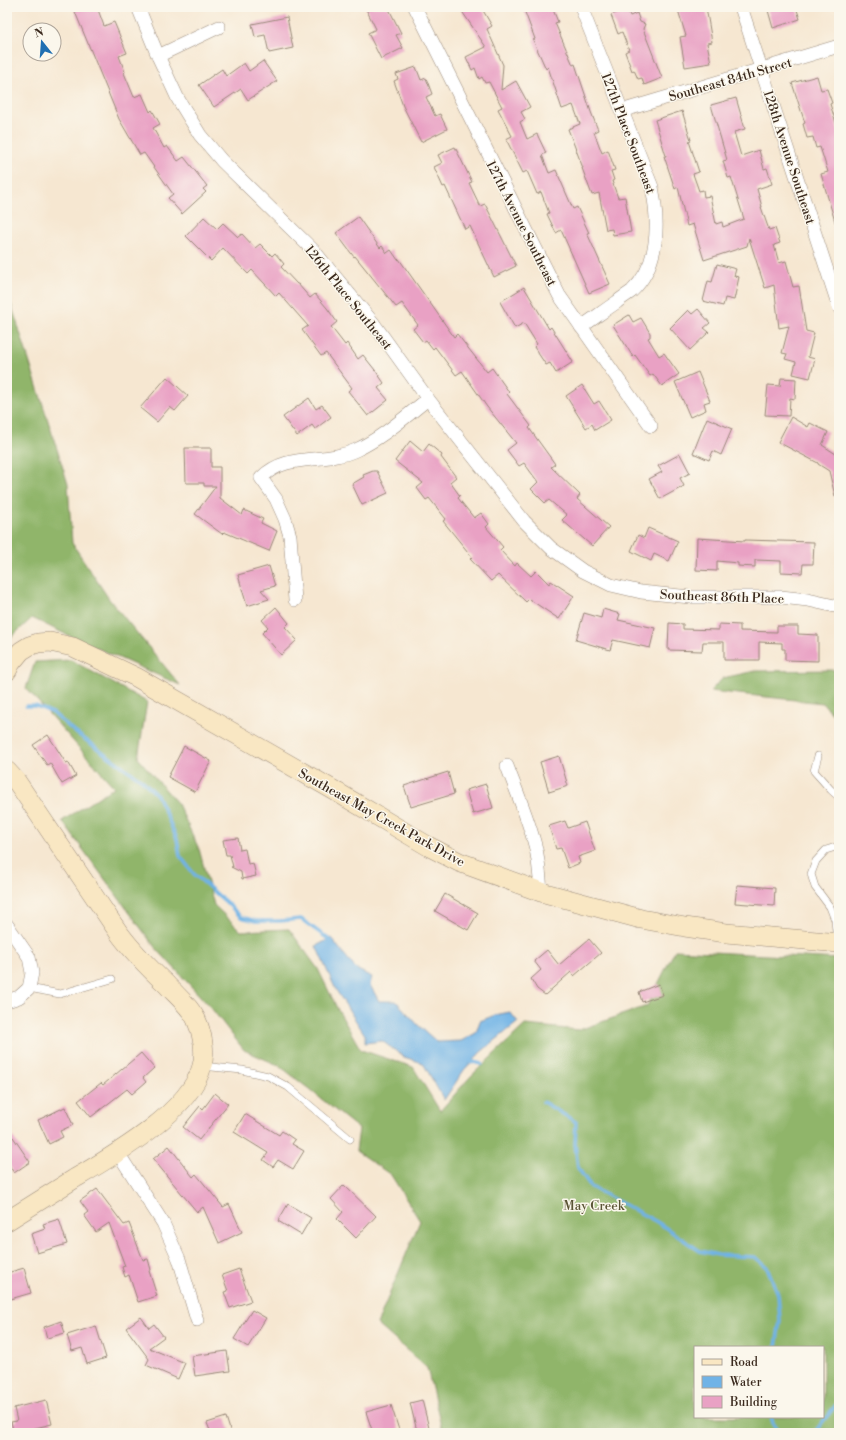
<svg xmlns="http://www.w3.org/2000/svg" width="846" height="1440" viewBox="0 0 846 1440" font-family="'Libre Bodoni',serif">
<rect width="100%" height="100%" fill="#fbf7ec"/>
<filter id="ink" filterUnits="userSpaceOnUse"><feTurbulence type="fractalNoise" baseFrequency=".025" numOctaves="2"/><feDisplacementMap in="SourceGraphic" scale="8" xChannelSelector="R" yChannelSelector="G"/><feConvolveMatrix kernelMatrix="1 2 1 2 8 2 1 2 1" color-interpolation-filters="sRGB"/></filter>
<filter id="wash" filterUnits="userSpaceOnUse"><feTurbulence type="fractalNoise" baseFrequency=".012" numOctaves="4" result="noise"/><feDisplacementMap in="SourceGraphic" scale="16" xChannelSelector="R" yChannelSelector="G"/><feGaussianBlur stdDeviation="0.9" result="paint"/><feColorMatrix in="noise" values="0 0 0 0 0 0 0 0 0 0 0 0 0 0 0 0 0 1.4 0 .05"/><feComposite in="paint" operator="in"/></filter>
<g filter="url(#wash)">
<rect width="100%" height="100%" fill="#f6e7d1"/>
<g fill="#90b56a" stroke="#667044" fill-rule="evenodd">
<polygon points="7,291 68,484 72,543 109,599 180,685 63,633 32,618 7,641"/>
<path d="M 71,660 L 147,702 L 138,758 L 178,804 L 199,849 L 214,905 L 241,931 L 289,929 L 318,969 L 338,1010 L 361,1050 L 413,1067 L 440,1111 L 470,1077 L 525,1025 L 579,1030 L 647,1006 L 675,950 L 839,959 L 839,1433 L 443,1433 L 427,1368 L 377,1324 L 420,1221 L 391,1175 L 356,1151 L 359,1129 L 280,1066 L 244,1050 L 212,1009 L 154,946 L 62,821 L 114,787 L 26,688 L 35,662 ZM 695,1347 L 823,1347 L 823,1417 L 695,1417 Z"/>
<polygon points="839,670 839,722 823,703 710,691 723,678 755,671"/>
</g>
<polygon fill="#70b3e6" stroke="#566e82" points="331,938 356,969 372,977 370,985 379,1001 396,1001 418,1025 437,1042 461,1041 476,1033 480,1021 495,1015 510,1012 518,1022 481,1052 464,1070 444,1100 423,1063 404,1057 382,1041 365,1043 365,1035 336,990 316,946"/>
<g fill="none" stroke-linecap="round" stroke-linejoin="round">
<g stroke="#70b3e6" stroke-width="3.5">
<polyline points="26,706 36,706 53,713 76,733 143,781 157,795 166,814 177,839 180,856 194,874 227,903 241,917 256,921 280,921 301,919 331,941"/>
<polyline points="469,1061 482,1064"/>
<polyline points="543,1102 576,1122 575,1144 578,1168 591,1187 657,1222 700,1251 718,1255 755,1257 767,1267 778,1294 780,1320 776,1347"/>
<polyline points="771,1417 773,1423 780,1433"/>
<polyline points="814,1433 839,1401"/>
</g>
</g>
<g id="blocks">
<g fill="#e9a1c4">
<polygon points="73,7 97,7 104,26 114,22 127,53 119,56 125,72 124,73 134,97 142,94 150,112 152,110 160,124 153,128 164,148 167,146 178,161 184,157 207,186 203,189 206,192 182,214 168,198 173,194 144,153 140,155 119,119"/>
<polygon points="365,7 388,7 401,33 396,35 403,48 381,59 368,33 376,29"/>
<polygon points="459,7 481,7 492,26 487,29 503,65 501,90 516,81 530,107 521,112 525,119 520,122 527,139 537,134 546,153 542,155 549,173 556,170 573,209 577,207 589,233 587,233 610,284 589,293 561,230 556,233 547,214 549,213 541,192 537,194 527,171 523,173 506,139 512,136 498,109 502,107 489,82 485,83 482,77 479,79 475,68 472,70 466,57 486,47"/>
<polygon points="523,7 552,7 558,22 555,23 573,65 575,64 591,112 598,130 594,132 602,153 608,150 615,170 611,171 614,180 612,181 618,198 625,197 631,232 613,235 612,229 606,230 599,193 592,195 582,168 583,168 568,129 580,124 573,105 562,109 548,67 546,69 533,40 535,39"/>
<polygon points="689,7 706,7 712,42 707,43 711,63 685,67 680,37 686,36 678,10"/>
<polygon points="767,7 796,7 800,19 773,28"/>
<polygon points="627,9 630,16 637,13 640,22 645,24 643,29 662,78 644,85 642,78 638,79 634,70 632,71 625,52 629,50 622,32 618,34 611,15"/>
<polygon points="287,17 293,48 269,53 265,35 255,37 252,24"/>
<polygon points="263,61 277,81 248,100 241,89 214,107 199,85 222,69 226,76 244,63 249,71"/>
<polygon points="416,67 421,80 426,78 432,94 426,97 435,116 440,114 447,129 421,142 403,106 394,81 398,79 396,74"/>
<polygon points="817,76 821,90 827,89 832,103 830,104 839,132 839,225 836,225 821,174 828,172 820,147 816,148 813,137 807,138 803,124 805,123 792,83"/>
<polygon points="736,98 745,129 734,132 741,156 759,150 764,169 767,168 772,184 757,189 762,207 761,207 769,230 775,228 780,243 774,245 779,263 786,261 793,287 799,286 806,331 814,333 808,357 815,359 810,378 793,374 796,362 785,359 787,354 782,353 789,326 779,328 774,285 765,288 749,238 747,246 704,260 693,224 687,226 678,187 675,189 664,156 666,156 655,120 682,111 691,140 689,141 699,172 693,174 699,191 703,190 704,197 710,196 716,224 722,222 723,227 744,219 731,177 728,178 723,161 727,160 711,105"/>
<polygon points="455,147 472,182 469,183 480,206 485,204 516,266 494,277 470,226 465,229 445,186 443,187 434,167 442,163 438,155"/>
<polygon points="204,217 217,229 223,223 238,237 242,234 255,248 260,244 272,256 275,253 284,264 281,267 297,284 298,284 310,298 315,294 327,308 337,322 331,327 345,345 347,343 358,359 363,355 375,370 384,383 378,388 388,400 368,416 348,391 352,388 326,353 321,356 302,330 308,326 279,293 276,296 252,270 248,274 223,248 211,261 186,236"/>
<polygon points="358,217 380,248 382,246 387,253 391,250 398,260 399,259 454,337 457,334 487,372 492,368 509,392 507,394 531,426 529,428 555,464 551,467 580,495 577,499 609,527 592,546 562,520 567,515 549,500 545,503 531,489 538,482 524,463 519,466 507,450 516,443 487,407 462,371 456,375 435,347 433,349 426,340 423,342 413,329 418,325 402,303 396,307 355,256 354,257 336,233"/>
<polygon points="717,264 736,269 734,276 739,277 734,300 725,298 723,306 703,301 708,281 712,282"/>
<polygon points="524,287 549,329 551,327 573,362 556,373 550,363 546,365 534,347 537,344 524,323 515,328 500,302"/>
<polygon points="698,309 710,323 704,328 709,332 690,350 670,328 688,310 692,314"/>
<polygon points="629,315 633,322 641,318 650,333 650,337 648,338 659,356 664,353 679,374 662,386 653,374 650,376 635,355 633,357 613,325"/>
<polygon points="698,372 710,401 704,403 706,410 690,417 675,382"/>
<polygon points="167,377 188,396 175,411 170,407 157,422 140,408"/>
<polygon points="781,378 796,379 795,399 790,398 789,416 765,415 768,385 780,386"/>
<polygon points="582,385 594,404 599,401 611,420 595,430 592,424 586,428 566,396"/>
<polygon points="309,398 316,409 322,405 331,417 315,429 312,425 297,436 283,417"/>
<polygon points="791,417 808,427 810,423 828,432 822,445 839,456 839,496 835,496 829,471 818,464 818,463 778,442"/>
<polygon points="707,418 732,429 721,455 713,451 709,460 693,453"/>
<polygon points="410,441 423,452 429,444 442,455 441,457 456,477 450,482 460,496 458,498 474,518 481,513 489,524 486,527 503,547 500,550 515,566 517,563 531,576 536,571 549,584 551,581 574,596 559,619 529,599 526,602 498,575 491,581 470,559 472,557 443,521 446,519 429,498 426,500 417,488 423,483 395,461"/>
<polygon points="185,448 211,448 211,467 220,467 220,498 242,515 244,510 263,519 261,523 277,531 269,551 224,532 222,534 195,514 216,486 204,486 204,483 186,483"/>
<polygon points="680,454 690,473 680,478 684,486 660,499 649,479 662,472 658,466"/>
<polygon points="373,471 377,471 388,493 362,505 352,484 364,477 363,475"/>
<polygon points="648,528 678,541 669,561 654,554 651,561 631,551 638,535 644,538"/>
<polygon points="697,538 745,541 745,540 814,542 813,564 803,564 802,573 781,572 781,561 755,560 755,567 738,566 738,563 717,561 717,571 696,570"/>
<polygon points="269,566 275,586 261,590 269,599 247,606 238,575"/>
<polygon points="276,607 289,623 285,627 297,640 281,655 262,633 268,627 262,620"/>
<polygon points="603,609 620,614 618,620 655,628 650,648 613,640 610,650 576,640 584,613 601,618"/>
<polygon points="669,623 683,624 683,629 719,630 719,624 740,625 740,631 777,632 777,626 798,626 798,634 818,635 818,661 785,660 785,649 782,649 782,643 759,642 759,660 724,660 724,642 703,642 702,651 668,650"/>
<polygon points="48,735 66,763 68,762 76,776 62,784 50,763 47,765 33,745"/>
<polygon points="184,746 211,761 195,792 168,777"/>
<polygon points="559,756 568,786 549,792 540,762"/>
<polygon points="448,772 454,794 411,807 404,786"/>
<polygon points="486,784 493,808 473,814 466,790"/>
<polygon points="565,821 568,828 585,822 595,851 578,857 580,863 568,868 561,848 556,849 549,826"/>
<polygon points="238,838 240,850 245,849 248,864 253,863 256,876 242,879 241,872 231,867 233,867 230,855 226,855 223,840"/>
<polygon points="737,885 775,888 774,906 735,903"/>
<polygon points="445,894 478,913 468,930 435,911"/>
<polygon points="589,939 601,953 574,976 571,972 545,995 537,989 531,979 541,970 534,961 547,950 559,965"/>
<polygon points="659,984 663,995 642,1002 639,992"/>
<polygon points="141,1053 154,1068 143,1078 146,1082 132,1094 127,1089 91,1117 78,1101 101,1083 103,1085"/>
<polygon points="215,1093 228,1104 199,1140 183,1127 200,1106 203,1109"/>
<polygon points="65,1107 73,1125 60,1131 63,1137 49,1144 38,1120"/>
<polygon points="245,1114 279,1135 282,1131 295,1140 292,1144 304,1151 293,1169 278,1160 273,1167 263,1160 268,1153 234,1132"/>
<polygon points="13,1137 30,1162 14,1173 7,1162 7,1142"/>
<polygon points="169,1146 193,1177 196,1174 223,1207 229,1204 242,1232 219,1243 203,1207 197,1212 153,1159"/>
<polygon points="344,1185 376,1216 356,1238 337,1219 343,1212 331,1199"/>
<polygon points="97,1189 124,1225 129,1223 143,1260 148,1259 151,1270 149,1271 157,1296 138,1302 129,1275 125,1277 122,1267 125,1266 109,1223 96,1232 84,1215 88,1212 80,1201"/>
<polygon points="288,1204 311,1218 301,1235 278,1221"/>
<polygon points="59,1219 67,1244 37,1253 31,1234 45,1229 43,1224"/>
<polygon points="24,1268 31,1293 7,1300 7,1273"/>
<polygon points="239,1269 251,1301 230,1308 224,1292 228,1291 222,1275"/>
<polygon points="252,1310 266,1318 248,1347 234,1339"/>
<polygon points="141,1317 149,1328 154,1324 164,1337 149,1348 185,1363 178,1379 146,1365 149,1359 126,1328"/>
<polygon points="61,1321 65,1333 47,1338 44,1327"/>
<polygon points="96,1326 106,1358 87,1364 82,1348 72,1351 67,1335"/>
<polygon points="227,1351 230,1371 195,1376 192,1356"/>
<polygon points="46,1400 52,1424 31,1429 32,1433 14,1433 11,1422 17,1421 14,1408"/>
<polygon points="422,1400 429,1428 417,1431 410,1403"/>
<polygon points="391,1405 399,1430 388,1433 373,1433 366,1412"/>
<polygon points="226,1417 231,1433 211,1433 207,1423"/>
</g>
</g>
</g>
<g filter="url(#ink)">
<use href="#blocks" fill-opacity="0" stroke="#988878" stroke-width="1"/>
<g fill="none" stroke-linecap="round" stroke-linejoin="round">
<defs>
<g id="lane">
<polyline points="818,756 814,771 831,790 839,797"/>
<polyline points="837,941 835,920 830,907 815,887 811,874 816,861 826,850 839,846"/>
<polyline points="29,988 60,994 112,979"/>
<polyline points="202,1066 242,1070 268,1076 288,1087 350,1139"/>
</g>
<g id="street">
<polyline points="138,7 158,56 178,99 200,135 222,161 314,251 374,324 428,399 524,521 551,548 583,571 611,585 641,592 690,597 781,597 808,600 839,607"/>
<polyline points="415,7 559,295 651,426"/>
<path d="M 581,7 L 652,187 C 659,222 660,264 632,291 C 627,295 621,298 617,302 C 605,310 593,319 581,327"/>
<polyline points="741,7 839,307"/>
<polyline points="158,56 219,27"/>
<polyline points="621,111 839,46"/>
<path d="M 295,600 L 290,536 L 285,519 L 276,499 L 261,478 C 288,451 324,465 356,450 C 382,438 405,417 428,399"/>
<path d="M 507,766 C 517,793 529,820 536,849 C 539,863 540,878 541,892"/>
<polyline points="7,925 29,957 32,973 29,988 19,997 7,1001"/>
<polyline points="118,1153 163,1223 179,1259 197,1320"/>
</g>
<g id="secondary">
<polyline points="7,671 11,663 21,651 29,646 38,643 50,642 73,647 136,677 330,788 428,846 459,862 541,892 641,919 685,927 726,933 839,943"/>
<path d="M 7,771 L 17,782 L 119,933 C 133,952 149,968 166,984 C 176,995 189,1005 196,1019 C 202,1032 206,1051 202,1066 C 190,1112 113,1156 74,1179 C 52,1193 29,1207 7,1221"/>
</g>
</defs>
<use href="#lane" stroke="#988878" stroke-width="8"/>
<use href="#street" stroke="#988878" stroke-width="14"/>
<use href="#secondary" stroke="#988878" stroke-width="20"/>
<use href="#lane" stroke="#fff" stroke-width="7"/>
<use href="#street" stroke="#fff" stroke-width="13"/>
<use href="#secondary" stroke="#f9e7c3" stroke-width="19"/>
</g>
</g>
<g text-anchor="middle" stroke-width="3" stroke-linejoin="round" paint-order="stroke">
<g font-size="13" fill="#3b2a1e" stroke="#fbf7ec">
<text transform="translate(730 79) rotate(-16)" y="5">Southeast 84th Street</text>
<text transform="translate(629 133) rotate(69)" y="5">127th Place Southeast</text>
<text transform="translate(790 157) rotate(72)" y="5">128th Avenue Southeast</text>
<text transform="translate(522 223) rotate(63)" y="5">127th Avenue Southeast</text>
<text transform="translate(349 297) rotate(51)" y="5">126th Place Southeast</text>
<text transform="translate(722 596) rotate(2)" y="5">Southeast 86th Place</text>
<text transform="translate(382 817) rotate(29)" y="5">Southeast May Creek Park Drive</text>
</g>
<g font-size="13" fill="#5a5435" stroke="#fbf7ec">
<text x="594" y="1210">May Creek</text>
</g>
</g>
<rect width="846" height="1440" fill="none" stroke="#fbf7ec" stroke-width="24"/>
<rect x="694" y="1346" width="130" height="72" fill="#fbf7ec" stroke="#aea59a"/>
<rect x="702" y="1359" width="20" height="6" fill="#f9e7c3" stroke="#aea59a"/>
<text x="730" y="1366" font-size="12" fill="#3b2a1e">Road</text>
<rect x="702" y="1376" width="20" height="12" fill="#70b3e6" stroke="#aea59a"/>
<text x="730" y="1386" font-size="12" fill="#3b2a1e">Water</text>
<rect x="702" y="1396" width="20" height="12" fill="#e9a1c4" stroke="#aea59a"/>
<text x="730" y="1406" font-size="12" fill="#3b2a1e">Building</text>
<g transform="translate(42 42) rotate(343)"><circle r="19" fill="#fbf7ec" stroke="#aea59a"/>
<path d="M0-3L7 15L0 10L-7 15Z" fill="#1f6fb2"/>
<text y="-6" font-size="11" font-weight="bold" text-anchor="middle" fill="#3b2a1e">N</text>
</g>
</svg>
